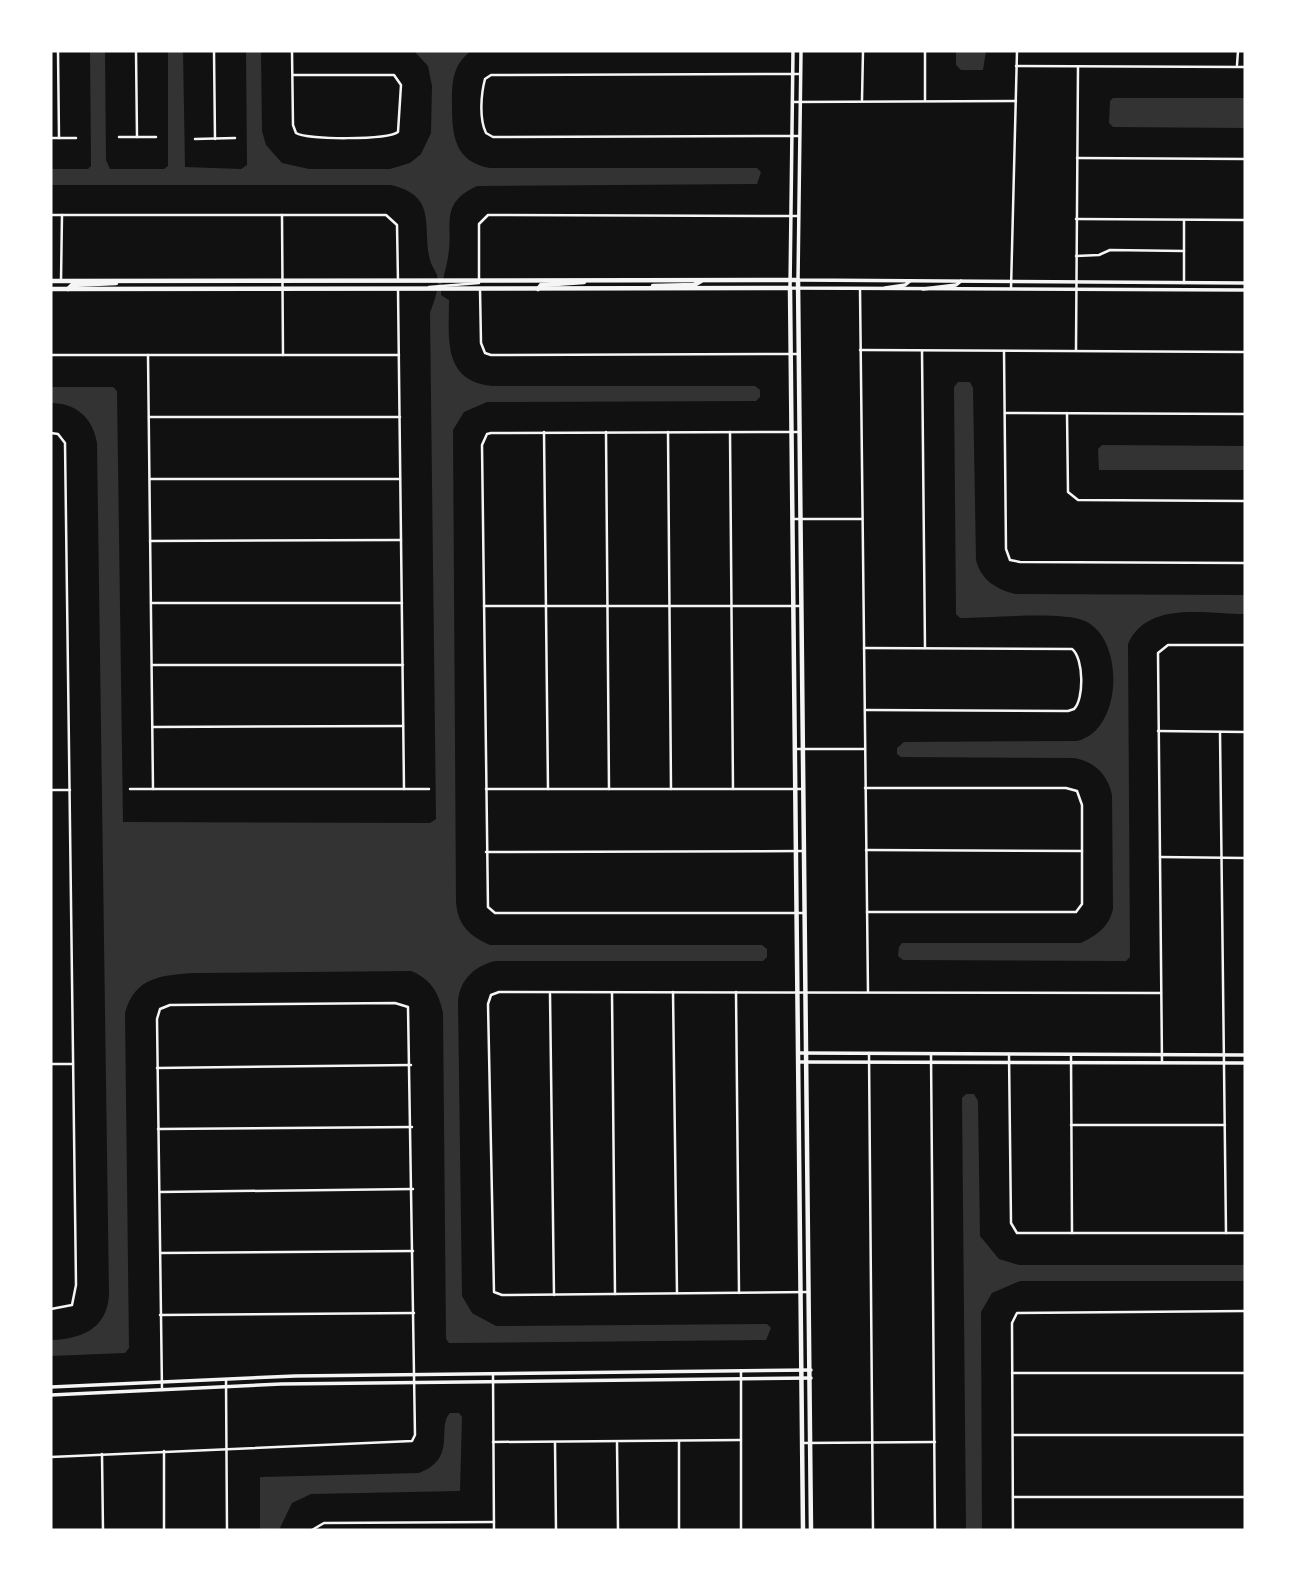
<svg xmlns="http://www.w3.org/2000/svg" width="1296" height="1581" viewBox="0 0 1296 1581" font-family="Cabin,sans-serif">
<rect width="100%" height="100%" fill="#111"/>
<g fill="#333">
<path d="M 90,51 L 105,51 L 106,160 L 110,169 L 164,169 L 168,166 L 168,51 L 183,51 L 185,167 L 241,169 L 247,165 L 246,51 L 261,51 L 262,131 L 266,145 L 282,163 L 309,169 L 390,169 L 410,163 L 421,154 L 431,133 L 432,86 L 428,66 L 414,51 L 471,51 C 452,65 452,83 452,105 C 452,136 455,162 490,168 L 757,168 L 761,172 L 757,184 L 477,186 C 438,204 454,225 448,257 C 446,272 441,280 441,295 L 449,300 C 449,338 442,381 492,386 L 755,386 L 760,390 L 760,397 L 756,401 L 487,402 L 464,412 L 453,430 L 456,901 C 457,924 469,936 490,945 L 762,945 L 767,949 L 767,957 L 763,961 L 495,961 C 475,966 460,979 458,1001 L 462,1296 L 472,1313 L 496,1326 L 767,1324 L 771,1328 L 766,1340 L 449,1343 L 446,1339 L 443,1013 C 439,993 431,979 411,971 L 196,973 C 163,975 135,976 125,1013 L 129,1348 L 125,1353 L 51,1356 L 51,1340 C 81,1339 107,1329 109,1295 L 97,443 C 93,418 76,403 51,403 L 51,387 L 113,387 L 117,391 L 123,822 L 430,823 L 436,819 L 430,313 C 434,301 440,288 437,275 C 435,270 431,265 430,260 C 422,226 438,196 391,185 L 51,185 L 51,169 L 88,169 L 91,166 Z"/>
<polygon points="956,51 986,51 983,70 961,70 956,65"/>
<polygon points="1113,98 1245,98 1245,128 1113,127 1109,123 1110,101"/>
<path d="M 958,382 L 970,382 L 973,388 L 976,560 C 981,580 996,589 1015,594 L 1245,595 L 1245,614 C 1206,614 1147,600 1128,644 L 1130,957 L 1126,961 L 903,960 L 898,956 L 899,947 L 902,943 L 1081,943 C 1097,935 1109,927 1113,909 L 1112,795 C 1108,775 1094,761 1074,758 L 901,757 L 897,754 L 897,748 L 904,742 L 1077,741 C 1123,731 1125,639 1085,621 C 1062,611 988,618 960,618 L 956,614 L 954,387 Z"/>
<polygon points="1102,445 1245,446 1245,470 1099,470 1098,449"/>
<polygon points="966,1094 974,1094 978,1101 980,1236 999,1259 1019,1265 1245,1265 1245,1281 1020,1281 992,1293 981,1312 982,1530 966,1530 962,1098"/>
<path d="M 450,1413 L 459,1413 L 462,1417 L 460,1491 L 311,1494 L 292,1503 L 279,1530 L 260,1530 L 260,1477 L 419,1473 C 458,1458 436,1428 450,1413 Z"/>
</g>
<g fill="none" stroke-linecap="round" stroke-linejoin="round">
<g stroke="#f5f5f5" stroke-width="2.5">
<polyline points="58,51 59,138"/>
<polyline points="136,51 137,137"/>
<polyline points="214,51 215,139"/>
<path d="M 292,51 L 293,125 L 296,133 C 308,140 387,140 398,132 L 401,85 L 394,75 L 293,75"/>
<polyline points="1237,65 1238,51"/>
<polyline points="1016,66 1245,67"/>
<polyline points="862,100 863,51"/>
<polyline points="925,100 925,51"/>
<polyline points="792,102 1016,101"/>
<path d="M 800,136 L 493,137 L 486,133 C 479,119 481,94 485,79 L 491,75 L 800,74"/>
<polyline points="119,137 156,137"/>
<polyline points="51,138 76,138"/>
<polyline points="195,139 235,138"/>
<polyline points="1077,158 1245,159"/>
<polyline points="51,215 386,215 397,225 398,281"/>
<polyline points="282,215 283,355"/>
<polyline points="1076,219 1245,220"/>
<polyline points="1076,256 1099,255 1110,250 1184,251"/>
<polyline points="61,281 62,215"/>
<polyline points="1184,283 1184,220"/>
<polyline points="429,287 479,283 479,224 488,215 799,216"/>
<polyline points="398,289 404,789"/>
<polyline points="480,289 481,343 485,353 491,355 797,354"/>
<polyline points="860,289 868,992"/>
<polyline points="1011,289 1017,51"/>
<polyline points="860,350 1245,352"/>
<polyline points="1076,350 1078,67"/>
<polyline points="922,351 925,648"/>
<polyline points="1004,351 1006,549 1010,560 1020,562 1245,563"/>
<polyline points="51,355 399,355"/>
<polyline points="148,355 153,789"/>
<polyline points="1005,413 1245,414"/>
<polyline points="1067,413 1068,492 1078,500 1245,501"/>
<polyline points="149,417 400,417"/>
<polyline points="544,432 548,789"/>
<polyline points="606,432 609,789"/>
<polyline points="668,432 671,789"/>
<polyline points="730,432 733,789"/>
<polyline points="799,432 491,433 487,434 482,445 488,907 495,913 804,913"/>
<polyline points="51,433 58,434 65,443 76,1285 72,1305 51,1309"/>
<polyline points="150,479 400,479"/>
<polyline points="792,519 862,519"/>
<polyline points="150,541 401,540"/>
<polyline points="151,603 402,603"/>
<polyline points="484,606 801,606"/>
<path d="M 864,648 L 1072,649 C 1084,658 1084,700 1074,709 L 1068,711 L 865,710"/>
<polyline points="152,665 403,665"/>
<polyline points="153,727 403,726"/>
<polyline points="1158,731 1245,732"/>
<polyline points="1220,732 1226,1233"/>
<polyline points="795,749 865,749"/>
<polyline points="865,788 1066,788 1077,791 1082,805 1082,904 1076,912 867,912"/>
<polyline points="130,789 429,789"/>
<polyline points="486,789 803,789"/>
<polyline points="51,790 70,790"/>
<polyline points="866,850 1082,851"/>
<polyline points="486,852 804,851"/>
<polyline points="1160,857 1245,858"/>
<polyline points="673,992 677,1293"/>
<polyline points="736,992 739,1293"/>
<polyline points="612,993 615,1294"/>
<polyline points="550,994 554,1295"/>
<polyline points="869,1053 873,1530"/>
<polyline points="931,1054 935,1530"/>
<polyline points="1009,1054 1011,1223 1017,1233 1245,1233"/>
<polyline points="1071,1055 1072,1233"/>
<polyline points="1162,1063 1158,653 1168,645 1245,645"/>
<polyline points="51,1064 73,1064"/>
<polyline points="157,1068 411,1065"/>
<polyline points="1071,1125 1225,1125"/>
<polyline points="158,1129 412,1127"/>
<polyline points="160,1192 413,1189"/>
<polyline points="161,1253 413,1251"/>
<polyline points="809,1292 502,1295 494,1292 488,1004 491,995 499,992 1161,993"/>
<polyline points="160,1315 414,1313"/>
<polyline points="741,1371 741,1530"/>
<polyline points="1012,1373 1245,1373"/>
<polyline points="493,1374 494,1530"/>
<polyline points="226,1380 227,1530"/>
<polyline points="1013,1435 1245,1435"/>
<polyline points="493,1442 741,1440"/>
<polyline points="555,1443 556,1530"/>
<polyline points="617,1443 618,1530"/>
<polyline points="803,1443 935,1442"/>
<polyline points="164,1451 164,1530"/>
<polyline points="102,1454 103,1530"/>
<polyline points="51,1457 412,1441 415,1435 408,1007 395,1003 170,1005 160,1009 157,1019 162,1390"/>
<polyline points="1013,1497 1245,1497"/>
<polyline points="312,1530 324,1523 494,1522"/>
<polyline points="679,1530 679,1441"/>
<polyline points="1013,1530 1012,1323 1017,1313 1245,1311"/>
</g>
<g stroke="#f5f5f5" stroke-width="3.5">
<polyline points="793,51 790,288 1245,290"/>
<polyline points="801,51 798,280 1245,283"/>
<polyline points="885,288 905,285 910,281"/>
<polyline points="923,289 956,285 961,281"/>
<polyline points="799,1053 1245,1055"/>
<polyline points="799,1062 1245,1063"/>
<polyline points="51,1387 295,1376 811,1370"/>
<polyline points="51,1395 281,1384 811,1378"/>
</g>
<g stroke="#f5f5f5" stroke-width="4.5">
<polyline points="51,281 798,280 811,1530"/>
<polyline points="653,286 694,285 701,281"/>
<polyline points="51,289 790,288 803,1530"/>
<polyline points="68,289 72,285 116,283"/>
<polyline points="538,289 541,285 584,282"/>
</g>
</g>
<rect width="1296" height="1581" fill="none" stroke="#ffffff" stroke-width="105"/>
</svg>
